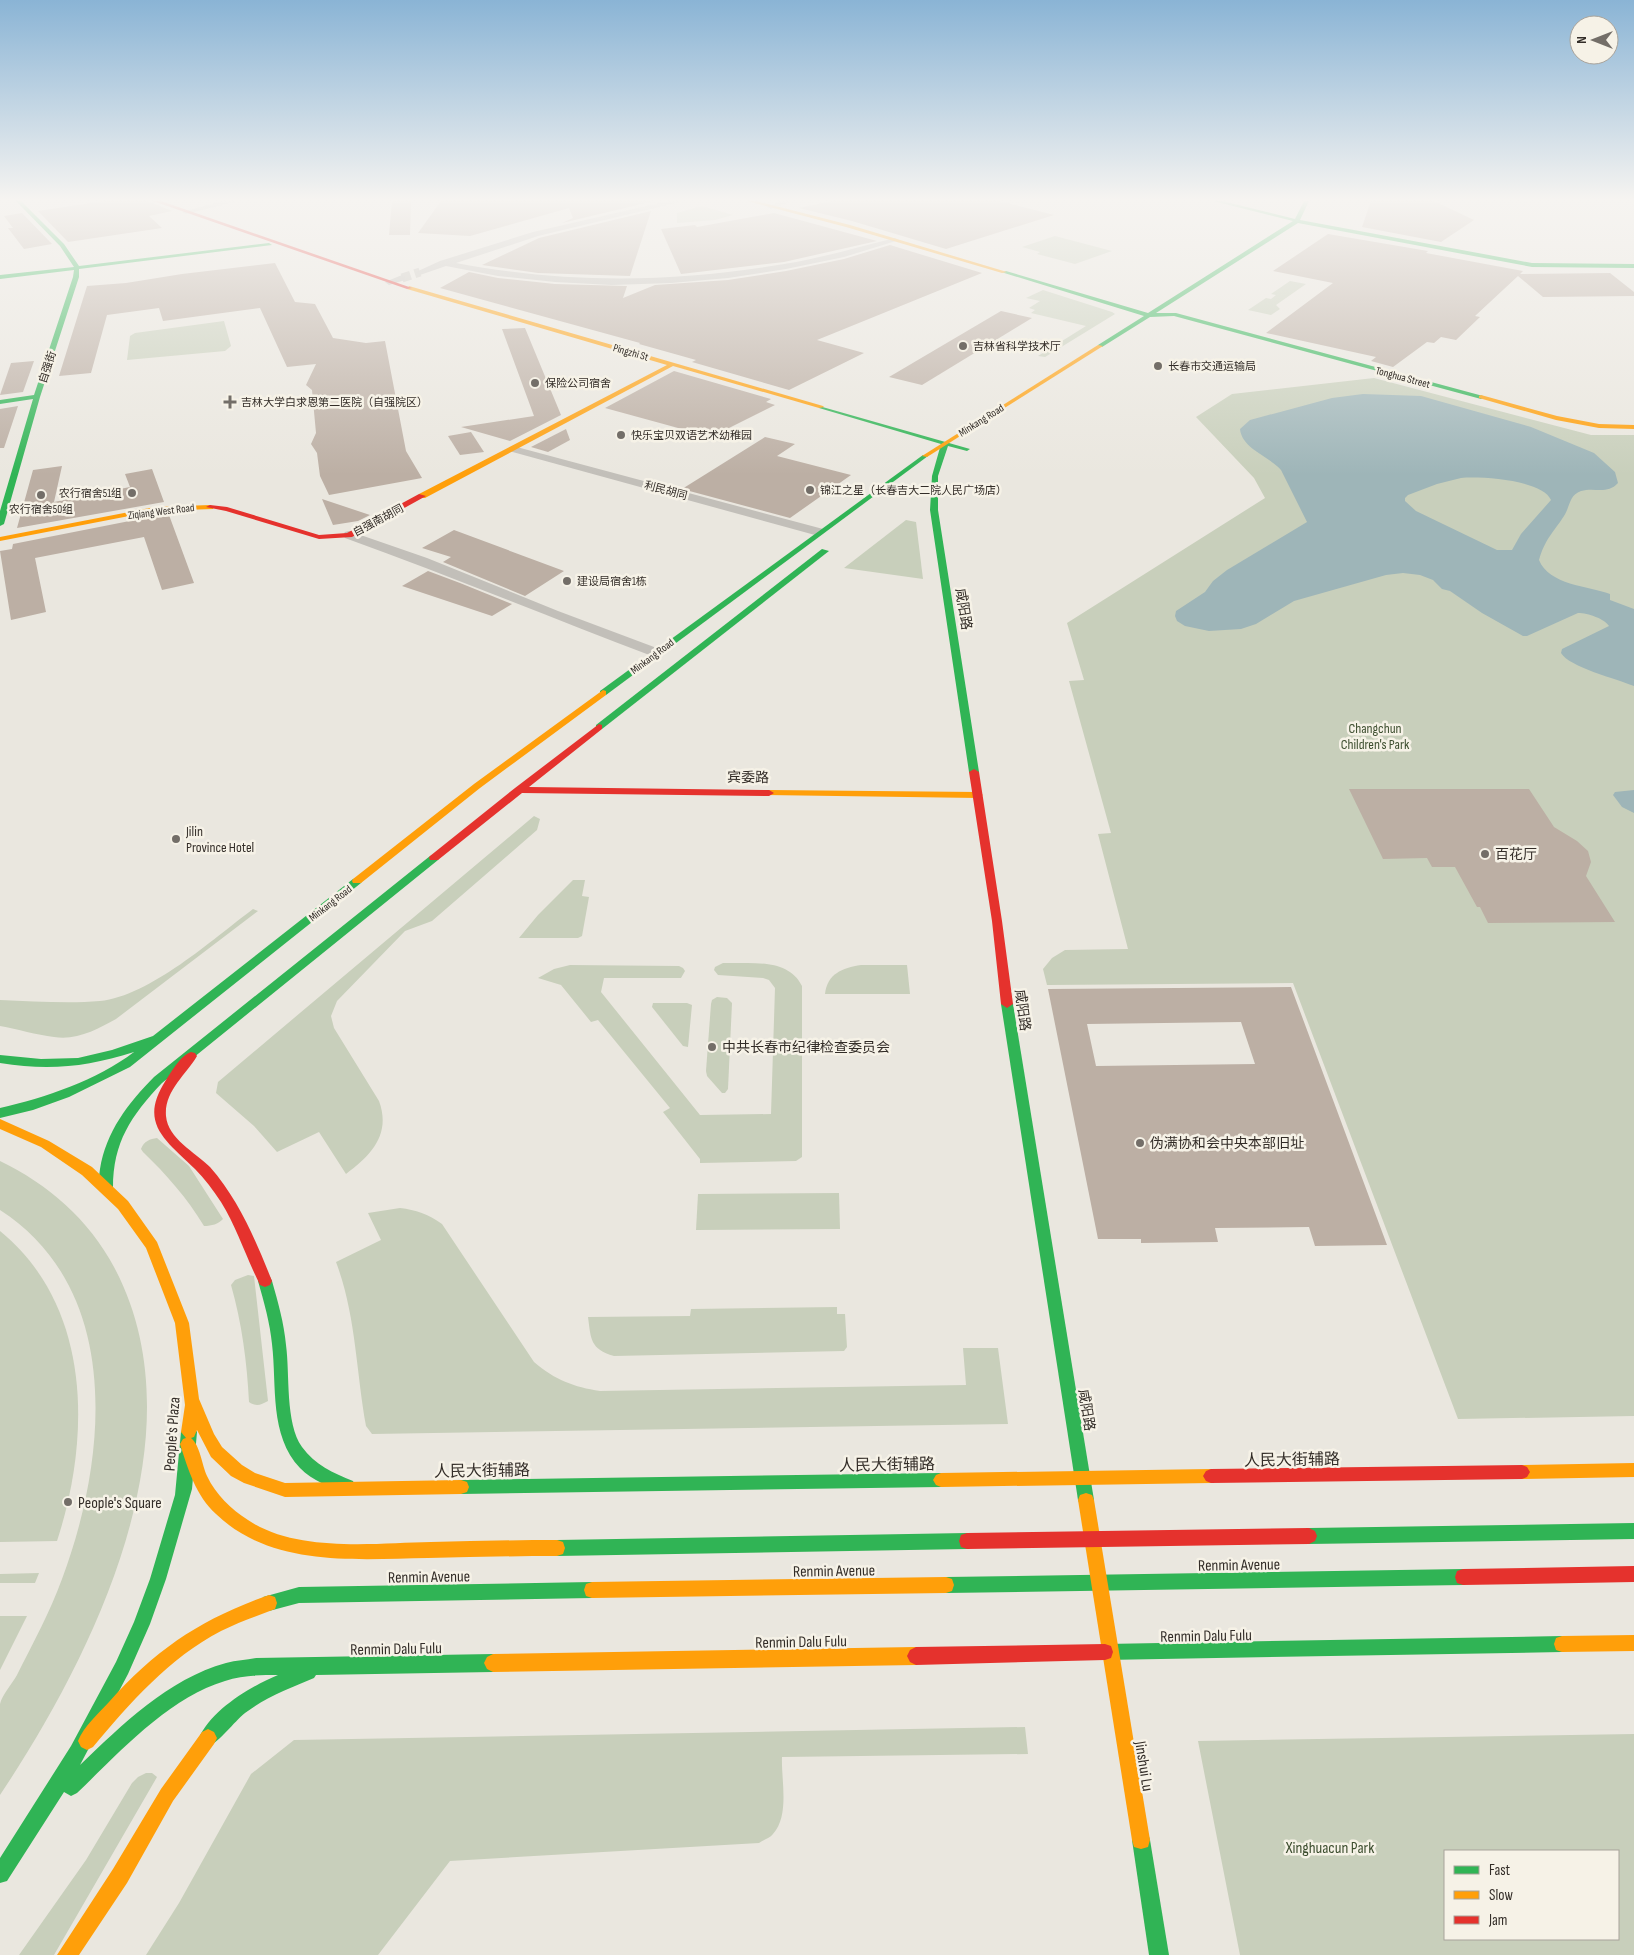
<svg xmlns="http://www.w3.org/2000/svg" width="1634" height="1955" viewBox="0 0 1634 1955" font-family="'Sofia Sans Condensed','Noto Sans SC',sans-serif">
<rect width="100%" height="100%" fill="#eae7df"/>
<g fill="#c8cfbb" fill-rule="evenodd">
<polygon points="702,206 733,215 715,220 677,223 677,213"/>
<polygon points="1055,236 1112,251 1075,264 1037,254 1040,252 1022,247"/>
<polygon points="1290,281 1306,284 1276,305 1280,309 1271,315 1248,310 1266,298 1271,299 1276,295 1271,294"/>
<polygon points="1043,290 1112,312 1115,314 1045,357 1038,356 1086,326 1031,313 1035,310 1029,308 1040,301 1026,298"/>
<polygon points="224,321 231,346 225,351 127,360 130,336 135,333"/>
<polygon points="1374,378 1591,435 1634,435 1634,1416 1458,1419 1293,983 1047,985 1043,969 1052,958 1065,950 1128,949 1098,834 1111,833 1069,681 1084,680 1067,623 1265,498 1254,478 1196,417 1232,394"/>
<polygon points="906,520 916,522 923,579 844,568"/>
<path d="M 534,816 L 540,819 L 537,830 L 432,921 L 405,931 L 337,1001 L 331,1016 L 334,1028 L 379,1101 C 391,1134 372,1155 346,1174 L 319,1132 L 277,1152 L 254,1126 L 216,1093 L 218,1082 Z"/>
<polygon points="573,880 585,880 582,896 589,897 582,936 578,938 519,938 538,915"/>
<path d="M 253,909 L 258,911 L 116,1019 C 98,1029 76,1041 54,1037 C 36,1035 18,1029 0,1026 L 0,1000 C 32,1001 68,1004 100,1001 C 150,996 213,939 253,909 Z"/>
<path d="M 723,963 C 749,964 788,957 802,986 L 802,1157 L 796,1161 L 700,1163 L 700,1159 L 663,1112 L 670,1108 L 598,1020 L 591,1022 L 561,985 L 538,978 L 554,969 L 570,965 L 679,966 L 683,968 L 685,971 L 681,978 L 604,978 L 601,992 L 700,1115 L 771,1114 L 775,988 L 769,980 L 763,978 L 718,975 L 714,970 L 715,967 Z"/>
<path d="M 861,965 L 907,965 L 910,994 L 825,994 C 827,974 842,968 861,965 Z"/>
<polygon points="717,997 727,998 732,1003 728,1089 725,1093 722,1093 707,1076 706,1071 711,1004 712,1000"/>
<polygon points="653,1003 687,1003 692,1005 688,1047 683,1046 652,1007"/>
<path d="M 157,1138 L 189,1166 L 223,1219 C 218,1224 212,1226 204,1226 C 187,1198 167,1175 143,1152 L 141,1149 C 144,1141 150,1139 157,1138 Z"/>
<path d="M 0,1161 C 48,1184 89,1220 114,1267 C 203,1434 94,1654 0,1795 C 0,1773 0,1750 0,1727 C 0,1720 0,1711 0,1704 C 2,1695 12,1684 17,1675 C 33,1643 50,1612 62,1579 C 107,1459 124,1290 0,1210 Z"/>
<polygon points="839,1193 840,1229 696,1230 698,1194"/>
<path d="M 400,1208 C 416,1210 428,1214 442,1224 L 534,1362 C 555,1380 574,1387 600,1391 L 966,1385 L 963,1348 L 998,1348 L 1008,1424 L 372,1434 L 366,1426 C 356,1371 356,1315 336,1262 L 381,1240 L 368,1213 Z"/>
<path d="M 0,1231 C 92,1306 91,1437 57,1541 L 0,1542 Z"/>
<path d="M 248,1275 L 254,1276 L 268,1401 C 261,1405 256,1407 249,1402 C 247,1362 242,1324 231,1285 L 235,1280 Z"/>
<path d="M 837,1307 L 837,1314 L 845,1314 L 847,1347 L 844,1351 L 614,1356 C 590,1349 591,1339 588,1317 L 690,1316 L 691,1309 Z"/>
<polygon points="39,1573 35,1583 0,1583 0,1574"/>
<polygon points="0,1616 27,1616 0,1670"/>
<path d="M 1025,1727 L 1028,1754 L 782,1757 C 781,1780 790,1815 773,1834 C 770,1838 763,1840 759,1843 L 450,1861 L 378,1955 L 146,1955 L 179,1903 L 251,1774 L 294,1740 Z"/>
<path d="M 1634,1734 L 1634,1955 L 1240,1955 L 1198,1741 ZM 1445,1851 L 1618,1851 L 1618,1939 L 1445,1939 Z"/>
<polygon points="146,1773 152,1773 157,1777 54,1955 19,1955 86,1860 132,1783 138,1777"/>
</g>
<g fill="#9eb5b8" fill-rule="evenodd">
<path d="M 1363,394 L 1421,396 L 1531,427 L 1594,453 L 1615,472 L 1618,483 C 1607,495 1595,487 1581,491 C 1569,495 1570,507 1564,516 C 1553,533 1545,539 1539,560 C 1549,585 1588,586 1610,594 L 1610,600 L 1634,609 L 1634,686 C 1617,679 1569,667 1561,653 L 1562,649 L 1609,626 C 1605,619 1588,613 1578,613 L 1527,636 L 1523,636 L 1482,613 L 1450,591 L 1442,589 L 1433,580 L 1420,575 L 1403,573 L 1386,575 L 1294,601 L 1256,624 L 1241,629 L 1209,631 L 1185,626 L 1177,621 L 1175,616 L 1176,611 L 1205,592 L 1213,581 L 1227,570 L 1307,522 L 1281,470 C 1269,456 1242,449 1240,429 L 1250,420 L 1332,398 ZM 1461,478 C 1481,476 1543,480 1551,500 L 1521,534 L 1512,550 L 1497,550 L 1416,511 L 1405,501 L 1405,498 L 1408,495 L 1437,484 Z"/>
<polygon points="1634,790 1634,813 1622,807 1613,795 1615,792"/>
</g>
<g fill="#bcafa4" fill-rule="evenodd">
<polygon points="104,201 148,201 172,211 149,216 162,228 68,242 38,211"/>
<polygon points="392,201 411,201 410,235 389,235"/>
<polygon points="441,201 654,201 562,223 573,218 569,208 470,236 418,233"/>
<polygon points="832,201 1000,201 1054,215 946,249 852,221 799,208"/>
<polygon points="1371,201 1434,201 1474,220 1441,242 1362,227"/>
<polygon points="651,211 630,276 538,273 482,265 539,238"/>
<polygon points="22,213 52,244 24,249 8,228 13,228 4,216"/>
<polygon points="774,213 877,241 784,262 681,274 661,229 695,225 697,227"/>
<polygon points="1328,234 1428,251 1426,253 1523,271 1520,274 1610,273 1634,292 1634,296 1543,297 1518,276 1475,316 1480,317 1456,340 1441,337 1434,343 1427,342 1393,367 1371,361 1376,357 1266,333 1333,283 1273,271"/>
<polygon points="890,245 982,273 817,340 864,353 789,390 692,362 696,360 639,344 640,343 440,288 469,272 498,278 555,284 627,286 623,298 655,285 728,280 786,271 844,259"/>
<polygon points="275,263 295,302 315,304 333,338 366,343 385,341 406,451 422,478 329,495 320,476 317,453 311,444 316,433 312,390 306,385 316,364 287,367 260,308 163,321 159,308 107,315 91,373 59,376 87,286 126,283 182,274"/>
<polygon points="1001,311 1032,318 922,385 889,377"/>
<polygon points="525,328 561,415 510,441 461,427 534,416 502,329"/>
<polygon points="34,361 23,392 0,395 11,363"/>
<polygon points="674,371 771,399 766,402 775,405 711,437 605,408"/>
<polygon points="18,406 4,448 0,448 0,409"/>
<polygon points="566,429 570,440 548,452 531,447"/>
<polygon points="471,432 484,452 460,455 448,436"/>
<polygon points="765,437 795,444 777,456 851,475 790,518 682,489"/>
<polygon points="62,466 54,502 130,487 125,474 152,469 164,502 17,528 33,470"/>
<polygon points="322,499 370,515 358,521 333,525"/>
<polygon points="169,515 194,583 162,590 144,537 35,558 46,612 11,620 0,551 12,549 13,544 155,516"/>
<polygon points="454,530 564,571 525,596 443,562 451,557 422,548"/>
<polygon points="428,571 460,583 512,604 492,616 402,586"/>
<polygon points="1349,789 1529,789 1554,827 1577,841 1588,851 1591,862 1586,876 1615,922 1488,923 1480,907 1477,907 1455,867 1432,867 1427,858 1383,859"/>
<path d="M 1291,987 L 1387,1245 L 1315,1246 L 1309,1227 L 1215,1228 L 1218,1242 L 1141,1243 L 1141,1239 L 1098,1239 L 1048,989 ZM 1241,1022 L 1255,1064 L 1096,1066 L 1087,1024 Z"/>
</g>
<g fill="none" stroke-linecap="round" stroke-linejoin="round">
<polyline stroke="#c5c2ba" stroke-width="9" stroke-dasharray="9 4.5" stroke-linecap="butt" points="402,278 420,272"/>
<g fill="#c2bfb9" fill-rule="evenodd">
<polygon points="222,201 238,201 186,214 182,212"/>
<path d="M 668,201 L 684,201 L 538,236 L 456,263 C 565,284 675,283 784,264 C 822,258 858,247 895,238 L 899,240 L 844,257 L 786,269 L 728,278 L 671,283 L 612,285 L 555,282 L 498,276 L 446,266 L 420,275 L 416,272 L 440,261 L 533,232 Z"/>
<polygon points="780,201 793,201 771,209 767,207"/>
<polygon points="402,275 405,276 405,280 389,285 385,282"/>
<polygon points="513,446 823,529 825,532 819,536 815,535 509,451 507,449"/>
<path d="M 349,531 L 427,558 L 558,611 L 662,650 L 664,653 L 662,656 L 652,656 C 549,617 448,575 345,538 L 343,535 L 345,532 Z"/>
</g>
<g fill="#30b455" fill-rule="evenodd">
<polygon points="16,201 21,201 64,244 79,266 269,243 272,245 79,269 79,277 40,397 4,524 0,526 0,511 33,399 0,404 0,400 34,395 73,277 74,270 0,279 0,275 74,267 60,246"/>
<polygon points="1213,201 1222,201 1295,219 1304,201 1309,201 1300,220 1532,263 1634,264 1634,268 1532,267 1298,223 1156,313 1176,313 1483,396 1483,398 1481,399 1174,316 1150,317 1102,347 1098,347 1098,345 1144,316 1001,272 1006,271 1148,313 1293,221"/>
<polygon points="819,406 970,449 967,451 948,446 938,476 938,510 979,772 977,774 974,775 969,772 930,510 932,476 941,444 819,408"/>
<polygon points="923,455 928,456 606,695 600,695 600,691"/>
<polygon points="822,549 829,551 602,729 596,729 596,725"/>
<path d="M 434,855 L 438,856 L 439,858 L 438,860 L 162,1083 C 131,1116 113,1142 113,1188 L 111,1192 L 106,1193 L 101,1192 C 98,1185 99,1176 100,1169 C 106,1132 128,1103 154,1077 L 430,856 Z"/>
<path d="M 357,878 L 362,881 L 361,883 L 130,1067 L 69,1097 L 33,1110 L 0,1118 L 0,1108 C 45,1098 97,1080 134,1052 C 87,1067 49,1071 0,1063 L 0,1055 L 41,1059 L 78,1058 L 112,1050 L 153,1036 L 353,879 Z"/>
<polygon points="1007,1000 1013,1004 1094,1500 1092,1505 1086,1507 1080,1505 1078,1500 1001,1004"/>
<path d="M 265,1275 L 270,1277 L 272,1281 C 278,1302 284,1323 286,1345 C 290,1374 285,1423 302,1447 C 315,1465 333,1473 353,1481 L 355,1486 L 353,1491 L 347,1493 C 331,1487 312,1481 300,1468 C 269,1435 277,1386 272,1344 C 270,1323 264,1302 258,1281 L 260,1277 Z"/>
<path d="M 189,1425 L 194,1427 L 197,1432 L 192,1489 L 166,1579 L 150,1624 L 128,1674 L 80,1765 C 122,1725 168,1679 226,1663 C 236,1660 246,1660 256,1658 L 493,1654 L 499,1657 L 502,1663 L 499,1669 L 493,1672 L 316,1675 L 314,1678 C 290,1688 266,1697 245,1713 C 234,1722 219,1742 208,1747 L 202,1744 L 199,1738 C 211,1710 251,1686 278,1675 C 260,1675 242,1675 225,1681 C 168,1698 119,1753 77,1793 L 71,1796 L 64,1792 L 7,1881 L 0,1883 L 0,1858 L 71,1746 L 116,1662 L 134,1622 L 150,1579 L 175,1495 L 181,1432 L 184,1427 Z"/>
<polygon points="941,1473 946,1475 949,1480 946,1485 941,1487 461,1494 455,1492 453,1487 455,1482 461,1480"/>
<polygon points="1634,1523 1634,1539 1309,1544 1303,1541 1301,1536 1303,1531 1309,1528"/>
<polygon points="967,1533 973,1535 975,1541 973,1547 967,1549 557,1556 551,1554 549,1548 551,1542 557,1540"/>
<polygon points="1463,1569 1469,1571 1471,1577 1469,1583 1463,1585 946,1593 940,1591 938,1585 940,1579 946,1577"/>
<polygon points="592,1582 598,1584 600,1590 598,1596 592,1598 299,1603 269,1611 263,1609 261,1603 263,1597 299,1587"/>
<polygon points="1562,1636 1568,1638 1570,1644 1568,1650 1562,1652 1105,1660 1099,1658 1097,1652 1099,1646 1105,1644"/>
<polygon points="1141,1831 1148,1833 1150,1840 1169,1955 1149,1955 1132,1840 1134,1833"/>
</g>
<g fill="#ff9f0a" fill-rule="evenodd">
<polygon points="747,201 756,201 850,225 1007,272 1002,273 846,227"/>
<polygon points="409,286 823,406 824,407 819,408 673,366 425,498 419,498 419,494 667,365 407,289"/>
<polygon points="1098,345 1103,346 927,457 922,456"/>
<polygon points="1481,395 1557,416 1599,424 1634,425 1634,429 1599,428 1556,420 1479,398 1479,396"/>
<polygon points="210,505 214,507 213,509 155,511 0,541 0,537 155,507"/>
<polygon points="603,690 606,691 606,695 480,788 361,883 353,883 352,881 353,879 474,784"/>
<polygon points="769,790 978,792 983,795 978,798 766,795 764,793"/>
<path d="M 0,1119 L 49,1141 L 92,1167 L 128,1201 L 157,1242 L 189,1323 L 199,1399 L 214,1434 L 222,1447 L 242,1465 L 255,1473 L 285,1483 L 461,1480 L 467,1482 L 469,1487 L 467,1492 L 461,1494 L 285,1497 L 244,1483 L 231,1476 L 211,1457 L 197,1430 L 194,1437 L 191,1438 C 200,1445 202,1465 207,1476 C 216,1495 231,1509 248,1520 C 297,1553 375,1543 431,1542 C 473,1541 515,1540 557,1540 L 563,1542 L 565,1548 L 563,1554 L 557,1556 C 514,1556 471,1557 428,1558 C 357,1559 272,1568 216,1514 C 196,1496 188,1469 180,1444 L 183,1439 L 186,1438 L 181,1432 L 185,1405 L 175,1323 L 146,1248 L 118,1209 L 82,1175 L 41,1147 L 0,1129 Z"/>
<polygon points="1634,1463 1634,1477 1522,1479 1517,1477 1514,1472 1517,1467 1522,1465"/>
<polygon points="1211,1469 1216,1471 1219,1476 1216,1481 1211,1483 941,1487 936,1485 933,1480 936,1475 941,1473"/>
<polygon points="1086,1493 1092,1495 1094,1500 1150,1840 1148,1847 1141,1849 1134,1847 1132,1840 1078,1500 1080,1495"/>
<polygon points="946,1577 952,1579 954,1585 952,1591 946,1593 592,1598 586,1596 584,1590 586,1584 592,1582"/>
<path d="M 269,1595 L 275,1597 L 277,1603 L 275,1609 C 257,1616 239,1622 221,1631 C 169,1658 130,1703 93,1747 L 87,1750 L 81,1747 L 78,1741 C 84,1726 98,1714 109,1702 C 157,1648 202,1619 269,1595 Z"/>
<polygon points="1634,1635 1634,1651 1562,1652 1556,1650 1554,1644 1556,1638 1562,1636"/>
<polygon points="916,1647 922,1650 925,1656 922,1662 916,1665 493,1672 487,1669 484,1663 487,1657 493,1654"/>
<polygon points="208,1729 214,1732 217,1738 214,1744 173,1801 127,1883 79,1955 57,1955 113,1869 161,1789 202,1732"/>
</g>
<g fill="#e5322d" fill-rule="evenodd">
<polygon points="153,201 161,201 412,288 407,289"/>
<polygon points="419,494 426,496 352,537 319,539 226,511 206,507 210,505 227,507 319,535 347,533"/>
<polygon points="599,724 602,725 602,729 529,787 769,790 774,793 769,796 522,793 438,860 430,860 429,858 430,856 515,788"/>
<polygon points="974,769 979,772 1002,921 1013,1004 1007,1008 1001,1004 992,921 969,772"/>
<path d="M 191,1052 L 195,1053 L 197,1056 C 186,1075 164,1091 166,1116 C 168,1139 195,1152 210,1167 C 239,1200 256,1241 272,1281 L 270,1285 L 265,1287 L 260,1285 C 246,1257 237,1228 221,1202 C 213,1190 205,1179 195,1169 C 165,1140 138,1123 166,1080 C 172,1071 181,1055 191,1052 Z"/>
<polygon points="1522,1465 1527,1467 1530,1472 1527,1477 1522,1479 1211,1483 1206,1481 1203,1476 1206,1471 1211,1469"/>
<polygon points="1309,1528 1315,1531 1317,1536 1315,1541 1309,1544 967,1549 961,1547 959,1541 961,1535 967,1533"/>
<polygon points="1634,1566 1634,1582 1463,1585 1457,1583 1455,1577 1457,1571 1463,1569"/>
<polygon points="1105,1644 1111,1646 1113,1652 1111,1658 1105,1660 916,1665 910,1662 907,1656 910,1650 916,1647"/>
</g>
</g>
<linearGradient id="sky" x2="0" y2="1"><stop stop-color="#8ab4d5"/><stop offset="0.42" stop-color="#f6f4f1"/><stop offset="1" stop-color="#f6f4f1" stop-opacity="0"/></linearGradient>
<rect width="1634" height="475" fill="url(#sky)"/>
<g fill="#736e68" stroke="#f6f2e7" stroke-width="2">
<circle cx="963" cy="346" r="5"/>
<circle cx="1158" cy="366" r="5"/>
<circle cx="535" cy="383" r="5"/>
<path d="M227.5 394.5h5v5h5v5h-5v5h-5v-5h-5v-5h5z"/>
<circle cx="621" cy="435" r="5"/>
<circle cx="810" cy="490" r="5"/>
<circle cx="132" cy="493" r="5"/>
<circle cx="41" cy="495" r="5"/>
<circle cx="567" cy="581" r="5"/>
<circle cx="176" cy="839" r="5"/>
<circle cx="1485" cy="854" r="5"/>
<circle cx="712" cy="1047" r="5"/>
<circle cx="1140" cy="1143" r="5"/>
<circle cx="68" cy="1502" r="5"/>
</g>
<g text-anchor="middle" stroke-width="5" stroke-linejoin="round" paint-order="stroke">
<g font-size="11" fill="#332d28" stroke="#f6f2e7" text-anchor="start">
<text x="973" y="350">吉林省科学技术厅</text>
<text x="1168" y="370">长春市交通运输局</text>
<text x="545" y="387">保险公司宿舍</text>
<text x="241" y="406">吉林大学白求恩第二医院（自强院区）</text>
<text x="631" y="439">快乐宝贝双语艺术幼稚园</text>
<text x="820" y="494">锦江之星（长春吉大二院人民广场店）</text>
<text x="122" y="497" text-anchor="end">农行宿舍51组</text>
<text x="41" y="513" text-anchor="middle">农行宿舍50组</text>
<text x="577" y="585">建设局宿舍1栋</text>
</g>
<g font-size="11" fill="#332d28" stroke="#f6f2e7">
<text transform="translate(631 352) rotate(16)" y="4">Pingzhi St</text>
<text transform="translate(47 367) rotate(-72)" y="4">自强街</text>
<text transform="translate(1403 377) rotate(15)" y="4">Tonghua Street</text>
<text transform="translate(981 420) rotate(-32)" y="4">Minkang Road</text>
<text transform="translate(666 490) rotate(15)" y="4">利民胡同</text>
<text transform="translate(161 511) rotate(-7)" y="4">Ziqiang West Road</text>
<text transform="translate(378 520) rotate(-28)" y="4">自强南胡同</text>
<text transform="translate(652 656) rotate(-37)" y="4">Minkang Road</text>
<text transform="translate(330 903) rotate(-38)" y="4">Minkang Road</text>
</g>
<g font-size="14" fill="#332d28" stroke="#f6f2e7">
<text transform="translate(964 609) rotate(81)" y="5">咸阳路</text>
<text transform="translate(748 777) rotate(1)" y="5">宾委路</text>
<text transform="translate(1023 1010) rotate(82)" y="5">咸阳路</text>
<text transform="translate(1087 1410) rotate(81)" y="5">咸阳路</text>
</g>
<g font-size="14" fill="#3d4e2f" stroke="#f6f2e7">
<text x="1375" y="733">Changchun<tspan x="1375" dy="16">Children's Park</tspan></text>
</g>
<g font-size="14" fill="#332d28" stroke="#f6f2e7" text-anchor="start">
<text x="186" y="836">Jilin<tspan x="186" dy="16">Province Hotel</tspan></text>
<text x="1495" y="859">百花厅</text>
<text x="722" y="1052">中共长春市纪律检查委员会</text>
<text x="1150" y="1148">伪满协和会中央本部旧址</text>
</g>
<g font-size="16" fill="#332d28" stroke="#f6f2e7">
<text transform="translate(171 1434) rotate(-86)" y="6">People's Plaza</text>
<text transform="translate(1292 1459) rotate(-1)" y="6">人民大街辅路</text>
<text transform="translate(887 1464) rotate(-1)" y="6">人民大街辅路</text>
<text transform="translate(482 1470) rotate(-1)" y="6">人民大街辅路</text>
<text transform="translate(1239 1564) rotate(-1)" y="6">Renmin Avenue</text>
<text transform="translate(834 1570) rotate(-1)" y="6">Renmin Avenue</text>
<text transform="translate(429 1576) rotate(-1)" y="6">Renmin Avenue</text>
<text transform="translate(1206 1635) rotate(-1)" y="6">Renmin Dalu Fulu</text>
<text transform="translate(801 1641) rotate(-1)" y="6">Renmin Dalu Fulu</text>
<text transform="translate(396 1648) rotate(-1)" y="6">Renmin Dalu Fulu</text>
<text transform="translate(1145 1766) rotate(81)" y="6">Jinshui Lu</text>
</g>
<g font-size="16" fill="#332d28" stroke="#f6f2e7" text-anchor="start">
<text x="78" y="1508">People's Square</text>
</g>
<g font-size="16" fill="#3d4e2f" stroke="#f6f2e7">
<text x="1330" y="1853">Xinghuacun Park</text>
</g>
</g>
<rect x="1444" y="1850" width="175" height="90" fill="#f6f2e7" stroke="#a8a39b"/>
<rect x="1454" y="1866" width="25" height="8" fill="#30b455" stroke="#a8a39b"/>
<text x="1489" y="1875" font-size="15" fill="#332d28">Fast</text>
<rect x="1454" y="1891" width="25" height="8" fill="#ff9f0a" stroke="#a8a39b"/>
<text x="1489" y="1900" font-size="15" fill="#332d28">Slow</text>
<rect x="1454" y="1916" width="25" height="8" fill="#e5322d" stroke="#a8a39b"/>
<text x="1489" y="1925" font-size="15" fill="#332d28">Jam</text>
<g transform="translate(1594 40) rotate(270)"><circle r="24" fill="#f6f2e7" stroke="#a8a39b"/>
<path d="M0-4L9 19L0 12L-9 19Z" fill="#736e68"/>
<text y="-8" font-size="14" font-weight="bold" text-anchor="middle" fill="#332d28">N</text>
</g>
</svg>
